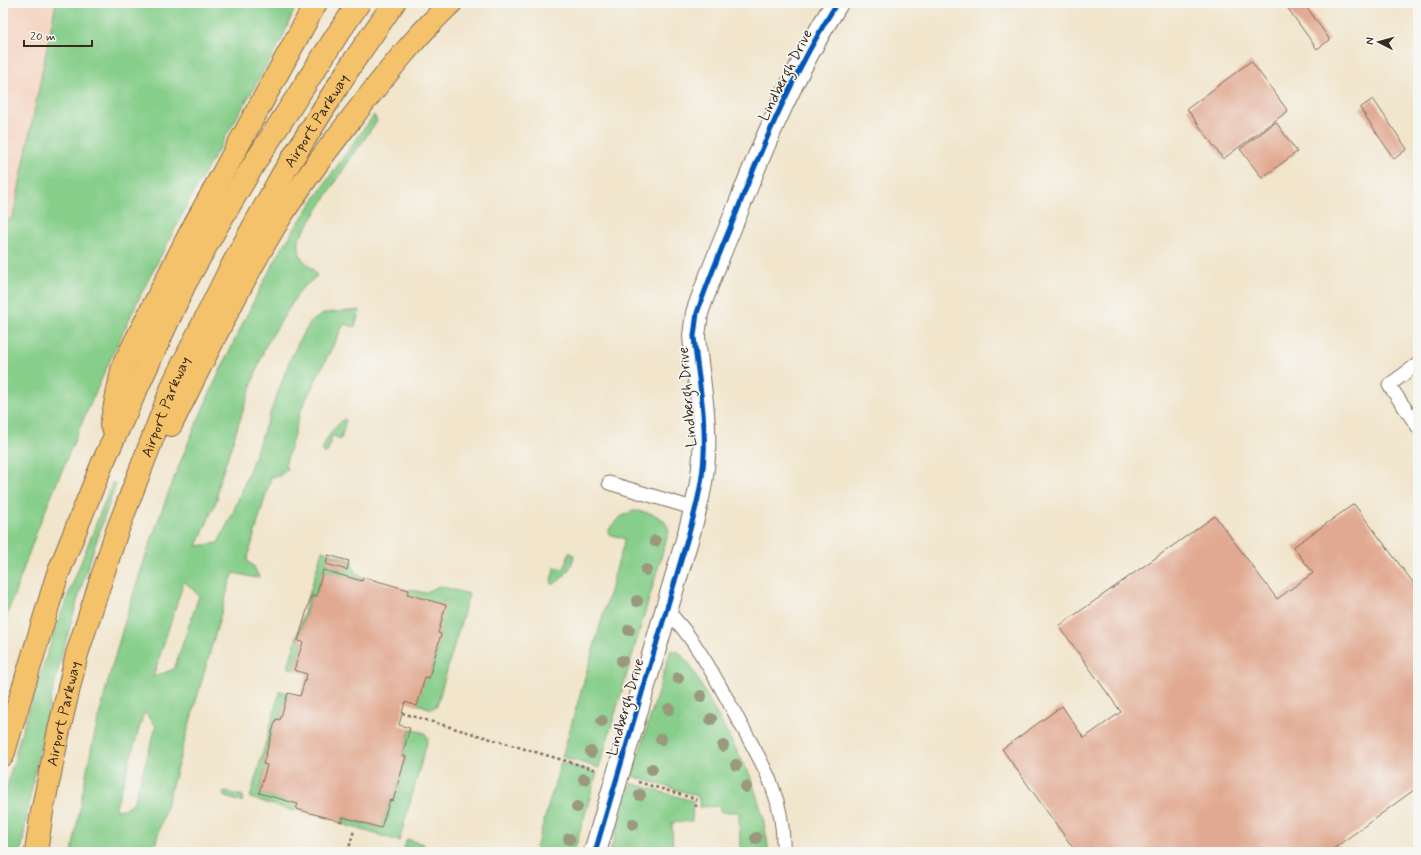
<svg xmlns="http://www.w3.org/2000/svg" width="1421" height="855" viewBox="0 0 1421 855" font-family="Mynerve,sans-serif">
<rect width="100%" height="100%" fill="#f6f6f2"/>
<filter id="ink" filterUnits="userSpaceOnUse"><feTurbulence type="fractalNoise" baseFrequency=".025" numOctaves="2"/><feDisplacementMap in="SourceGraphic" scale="8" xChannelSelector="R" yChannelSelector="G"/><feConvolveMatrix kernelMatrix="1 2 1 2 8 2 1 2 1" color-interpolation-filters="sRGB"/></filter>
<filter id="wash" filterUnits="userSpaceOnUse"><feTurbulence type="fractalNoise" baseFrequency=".012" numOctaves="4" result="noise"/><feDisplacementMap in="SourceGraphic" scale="16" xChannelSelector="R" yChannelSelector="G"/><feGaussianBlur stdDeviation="0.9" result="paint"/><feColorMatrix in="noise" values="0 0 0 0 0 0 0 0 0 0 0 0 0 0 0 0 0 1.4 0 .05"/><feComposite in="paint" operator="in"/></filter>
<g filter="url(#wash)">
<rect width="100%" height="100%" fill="#f1e5cc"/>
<polygon fill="#f4d3c0" points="3,3 67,3 3,320"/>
<g fill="#86ce8a" stroke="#607c54" fill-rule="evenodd">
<polygon points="56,3 297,3 281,41 196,188 142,292 117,345 83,420 38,528 3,626 3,234 6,222 13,217"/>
<path d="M 374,115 L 377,121 L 345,167 L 299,239 C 297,264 308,259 317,276 L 301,289 L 265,347 L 257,369 L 218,486 L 217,499 L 197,546 L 218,543 L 232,515 L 242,490 L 289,362 L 301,337 L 311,322 L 324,313 L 360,310 L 355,327 L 344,324 L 301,409 L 285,466 L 288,469 L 279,476 L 271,477 L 247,560 L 249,563 L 253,565 L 259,577 L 256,578 L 234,573 L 230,582 L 153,852 L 114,852 L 104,845 L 101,852 L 72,852 C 79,814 85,775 94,737 C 124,611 165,488 220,371 C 239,331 258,290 280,252 C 309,205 341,160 374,115 ZM 184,581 L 199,596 L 174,669 L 153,677 ZM 144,712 L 156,726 L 134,802 L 123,809 L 115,810 Z"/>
<path d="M 344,419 L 346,420 L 341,439 L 332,436 L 328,451 L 326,453 L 323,453 C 321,442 336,426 344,419 Z"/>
<path d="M 112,483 L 116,484 C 100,530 84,576 71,623 C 49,698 33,775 21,852 L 3,852 L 3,801 L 20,737 L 58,621 Z"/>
<path d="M 634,511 C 648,511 666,516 669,531 L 599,768 L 562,757 L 625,539 L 609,534 L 608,532 C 613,521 623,514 634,511 Z"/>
<path d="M 322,551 L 351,560 L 355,573 L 363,577 L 362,581 L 323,570 L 316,597 L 311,596 L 298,640 L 303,642 L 294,670 L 288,667 ZM 328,555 L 349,561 L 347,570 L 326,564 Z"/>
<path d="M 569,553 L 571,553 L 574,555 C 572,568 565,577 554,584 L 552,584 L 551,580 L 555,567 L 564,569 Z"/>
<polygon points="439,586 469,594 437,705 432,709 417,704 425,677 429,678 441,634 438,633 408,594 410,589 425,593"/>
<polygon points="671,650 679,652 690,665 750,775 763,816 769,852 740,852 739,812 722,812 720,811 719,806 700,807 698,796 632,776"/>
<polygon points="280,691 288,693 280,720 276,719 263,763 267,765 259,793 298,804 296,809 294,811 250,798"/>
<polygon points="410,729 425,733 428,739 399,841 342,824 343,817 381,828 390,800 393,801 406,757 402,756"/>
<polygon points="561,762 597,773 574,852 535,852"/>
<polygon points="631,783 693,801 692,821 672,823 673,852 610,852"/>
<polygon points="224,792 227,792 243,796 242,802 225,797 223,794"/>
<polygon points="407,839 423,844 425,850 423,852 404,848"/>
</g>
<g id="blocks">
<g fill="#e1a991">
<polygon points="1284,3 1304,3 1330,40 1317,49"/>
<polygon points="1251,61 1288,111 1223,159 1187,109"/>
<polygon points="1373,99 1407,149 1394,159 1360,108"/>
<polygon points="1276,122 1297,152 1262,178 1240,149"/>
<polygon points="1354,504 1418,589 1418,787 1329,852 1076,852 1002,749 1062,706 1084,738 1121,712 1059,626 1215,516 1277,599 1313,573 1293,547"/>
<polygon points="328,555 349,561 347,570 326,564"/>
<polygon points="323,570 362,581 363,577 409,590 407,594 446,605 438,633 441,634 429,678 425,677 417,706 405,702 399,725 410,728 402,756 406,756 393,801 390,800 381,828 343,817 342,822 296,809 298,804 259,793 267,765 263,764 276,719 280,720 288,693 300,696 307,674 294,670 303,642 298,641 311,596 316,597"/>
</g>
</g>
</g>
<g filter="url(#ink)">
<use href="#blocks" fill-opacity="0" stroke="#7b6b5b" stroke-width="1"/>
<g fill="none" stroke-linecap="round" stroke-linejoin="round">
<defs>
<g id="service">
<polyline points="1418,364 1389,385 1418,427"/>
<polyline points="609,483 696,509"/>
<path d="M 666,610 C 695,637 720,686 739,721 C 751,743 764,764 772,786 C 780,807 784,830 783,852"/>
</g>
<path id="minor" d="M 595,852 L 687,540 C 695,512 703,483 704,454 C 706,418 699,382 695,347 L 694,336 L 697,313 C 709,278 723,245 737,211 C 765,139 796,68 837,3"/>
<g id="motorway">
<polyline points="111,425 123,366 189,235 316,3"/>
<path d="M 171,425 C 205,357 238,287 278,221 C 304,179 335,140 365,101 C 392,67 419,33 451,3"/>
<polyline points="3,755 57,576 103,462 185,284 220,221 257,159 337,35 359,3"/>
<path id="s1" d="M 36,852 L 42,812 L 59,730 L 77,654 L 116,534 L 174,382 L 229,271 L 282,175 L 353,62 L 394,3"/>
</g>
</defs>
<use href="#service" stroke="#7b6b5b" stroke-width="15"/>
<use href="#minor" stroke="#7b6b5b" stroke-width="24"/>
<use href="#motorway" stroke="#7b6b5b" stroke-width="24"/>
<g stroke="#7b6b5b" stroke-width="2.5" stroke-dasharray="3 3" stroke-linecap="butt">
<polyline points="402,713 597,770"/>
<polyline points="638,782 696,799 696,807"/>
<polyline points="348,852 354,830"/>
</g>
<use href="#service" stroke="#fff" stroke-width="13"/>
<use href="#minor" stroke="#fff" stroke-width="22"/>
<use href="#motorway" stroke="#f4c26a" stroke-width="22"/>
<defs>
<path id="cycleway" d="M 595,852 L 687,540 C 695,512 703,483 704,454 C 706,418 699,382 695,347 L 694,336 L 697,313 C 709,278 723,245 737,211 C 765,139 796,68 837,3"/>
</defs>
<use href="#cycleway" stroke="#f6f6f2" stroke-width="8"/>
<use href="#cycleway" stroke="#0057b8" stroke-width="5"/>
</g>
<g fill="#9a997e">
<circle cx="655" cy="541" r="6"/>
<circle cx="646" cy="570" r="6"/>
<circle cx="637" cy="601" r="6"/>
<circle cx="629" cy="630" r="6"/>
<circle cx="622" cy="661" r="6"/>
<circle cx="678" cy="678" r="6"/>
<circle cx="701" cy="696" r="6"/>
<circle cx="669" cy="709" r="6"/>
<circle cx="711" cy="719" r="6"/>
<circle cx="602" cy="721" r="6"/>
<circle cx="661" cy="739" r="6"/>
<circle cx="723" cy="746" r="6"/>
<circle cx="591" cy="752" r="6"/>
<circle cx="736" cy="765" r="6"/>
<circle cx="652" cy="769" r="6"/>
<circle cx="584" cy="779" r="6"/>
<circle cx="746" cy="787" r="6"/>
<circle cx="640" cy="795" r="6"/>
<circle cx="577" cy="807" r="6"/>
<circle cx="633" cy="824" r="6"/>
<circle cx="756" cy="838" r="6"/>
<circle cx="569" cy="839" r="6"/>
</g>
</g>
<g text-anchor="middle" stroke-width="3.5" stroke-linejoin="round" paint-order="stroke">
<g font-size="15" fill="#3b2a1e" stroke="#f6f6f2">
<text transform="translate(785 75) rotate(-63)" y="5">Lindbergh Drive</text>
<text dy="5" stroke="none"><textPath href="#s1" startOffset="789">Airport Parkway</textPath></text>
<text transform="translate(687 397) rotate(-95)" y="5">Lindbergh Drive</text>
<text dy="5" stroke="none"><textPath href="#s1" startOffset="465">Airport Parkway</textPath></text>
<text transform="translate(625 707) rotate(-74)" y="5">Lindbergh Drive</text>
<text dy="5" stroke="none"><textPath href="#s1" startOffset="141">Airport Parkway</textPath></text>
</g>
</g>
<rect width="1421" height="855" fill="none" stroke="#f6f6f2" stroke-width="16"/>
<g transform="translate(1379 42) rotate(276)" stroke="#f6f6f2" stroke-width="3" paint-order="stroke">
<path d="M0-3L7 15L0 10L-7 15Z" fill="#3b2a1e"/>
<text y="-6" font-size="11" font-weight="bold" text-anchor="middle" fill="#3b2a1e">N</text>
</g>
<path d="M24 40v6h68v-6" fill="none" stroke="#3b2a1e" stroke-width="2"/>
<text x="30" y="40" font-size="12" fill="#3b2a1e" stroke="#f6f6f2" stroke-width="3" paint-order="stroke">20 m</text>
</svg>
